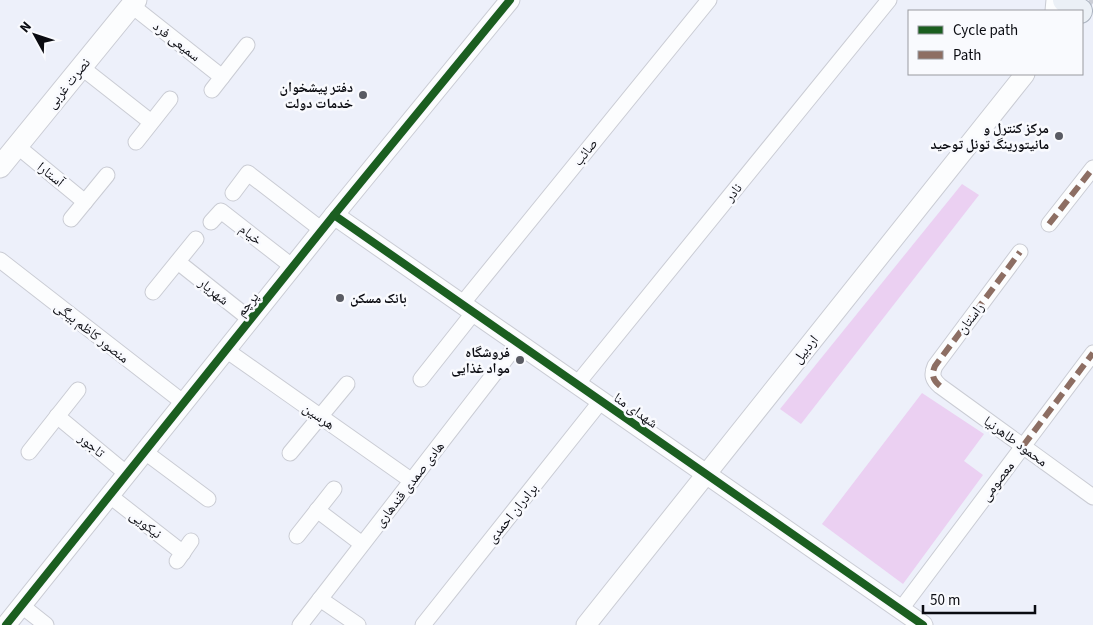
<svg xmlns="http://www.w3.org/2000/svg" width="1093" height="625" viewBox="0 0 1093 625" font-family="'Source Sans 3','Noto Naskh Arabic',sans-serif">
<rect width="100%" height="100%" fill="#edf0fa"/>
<g fill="#ebd0f2">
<polygon points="962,184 979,195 801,424 780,409"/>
<polygon points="922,393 984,434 964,461 983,475 903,584 822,524"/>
</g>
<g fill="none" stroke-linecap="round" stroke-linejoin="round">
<polyline stroke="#cbced7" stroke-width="25" stroke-dasharray="25 12" stroke-linecap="butt" points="1089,0 1093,3"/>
<defs>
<g id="minor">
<polyline points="131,5 222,77"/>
<polyline points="81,67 151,122"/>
<polyline points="212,90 247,45"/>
<polyline points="136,142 170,99"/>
<polyline points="17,146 85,202"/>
<polyline points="233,193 248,173 322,230"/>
<polyline points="71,219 107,175"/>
<polyline points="211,222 221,211 293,267"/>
<polyline points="1049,224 1093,168"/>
<path d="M 1020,252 L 935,366 C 931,375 933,380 940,386 L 1093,497"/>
<polyline points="0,260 184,403"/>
<polyline points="178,262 251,320"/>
<polyline points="153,292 196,239"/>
<polyline points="462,304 709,0"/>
<polyline points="226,350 412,481"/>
<polyline points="421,379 474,312"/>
<polyline points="577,384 889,0"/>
<polyline points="57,416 127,474"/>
<polyline points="29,452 78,390"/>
<polyline points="145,452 208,499"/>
<polyline points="290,453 347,384"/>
<polyline points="110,496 183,553"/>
<polyline points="317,510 362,544"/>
<polyline points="297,536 334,489"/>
<polyline points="177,561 191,541"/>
<polyline points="320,599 358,625"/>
<polyline points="22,606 46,625"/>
<polyline points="901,609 1093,353"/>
<polyline points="300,625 518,343"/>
<polyline points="423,625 601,401"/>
</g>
<g id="tertiary">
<polyline points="1055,11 1056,0"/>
<polyline points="334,215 923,625"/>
<polyline points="6,625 334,215 510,0"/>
<polyline points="586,625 1025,74"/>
</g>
<polyline id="secondary" points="0,167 136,0"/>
<polyline id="primary" points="1065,0 1080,11"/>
</defs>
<use href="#minor" stroke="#caccd4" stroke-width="17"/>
<use href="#tertiary" stroke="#caccd4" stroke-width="21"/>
<use href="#secondary" stroke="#caccd4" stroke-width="23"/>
<use href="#primary" stroke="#acb4c0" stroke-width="26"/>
<use href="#minor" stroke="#fcfdfe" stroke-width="15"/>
<use href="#tertiary" stroke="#fcfdfe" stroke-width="19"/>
<use href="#secondary" stroke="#fcfdfe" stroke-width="21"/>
<use href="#primary" stroke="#ebf0f6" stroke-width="24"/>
<g stroke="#8d6e63" stroke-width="6" stroke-dasharray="12 6" stroke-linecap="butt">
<polyline points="1049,224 1093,168"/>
<path d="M 940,386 C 933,380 931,375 935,366 L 1020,252"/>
<polyline points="1023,446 1093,353"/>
</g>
<defs>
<g id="cycleway">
<polyline points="334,215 923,625"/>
<polyline points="6,625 334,215 510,0"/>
</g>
</defs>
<use href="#cycleway" stroke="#f9fafe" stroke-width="11"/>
<use href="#cycleway" stroke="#1b5e20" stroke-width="8"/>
</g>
<g fill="#595b63" stroke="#f9fafe" stroke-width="2">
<circle cx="363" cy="95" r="5"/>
<circle cx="1059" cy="136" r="5"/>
<circle cx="340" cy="298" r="5"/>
<circle cx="520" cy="360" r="5"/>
</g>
<g text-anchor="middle" stroke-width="5" stroke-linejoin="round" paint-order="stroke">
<g font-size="14" fill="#0a0b11" stroke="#f9fafe">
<text transform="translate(177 41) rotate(38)" y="5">سمیعی فرد</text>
<text transform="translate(68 83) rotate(-51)" y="5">نصرت غربی</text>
<text transform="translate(585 152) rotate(-51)" y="5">صائب</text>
<text transform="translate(51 174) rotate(39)" y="5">آستارا</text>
<text transform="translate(733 192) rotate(-51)" y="5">نادر</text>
<text transform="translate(251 234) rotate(38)" y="5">خیام</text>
<text transform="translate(214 291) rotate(39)" y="5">شهریار</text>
<text transform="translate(247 304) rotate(-51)" y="5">پرچم</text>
<text transform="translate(970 318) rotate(-53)" y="5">راستان</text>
<text transform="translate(92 332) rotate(38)" y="5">منصور کاظم بیگی</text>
<text transform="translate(805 349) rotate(-51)" y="5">اردبیل</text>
<text transform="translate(636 410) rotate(35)" y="5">شهدای منا</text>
<text transform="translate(319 416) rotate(35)" y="5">هرسین</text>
<text transform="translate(1016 441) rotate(36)" y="5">محمود طاهرنیا</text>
<text transform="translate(92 445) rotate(40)" y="5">تاجور</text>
<text transform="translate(997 481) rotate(-53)" y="5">معصومی</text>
<text transform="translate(409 484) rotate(-52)" y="5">هادی صمدی قندهاری</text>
<text transform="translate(512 513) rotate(-51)" y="5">برادران احمدی</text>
<text transform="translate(146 524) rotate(38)" y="5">نیکویی</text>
</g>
<g font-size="14" font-weight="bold" fill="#0a0b11" stroke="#f9fafe" text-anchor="end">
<text x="353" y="92">دفتر پیشخوان<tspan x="353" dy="16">خدمات دولت</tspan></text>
<text x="1049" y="133">مرکز کنترل و<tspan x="1049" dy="16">مانیتورینگ تونل توحید</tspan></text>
<text x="350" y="303" text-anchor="start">بانک مسکن</text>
<text x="510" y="357">فروشگاه<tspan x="510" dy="16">مواد غذایی</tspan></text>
</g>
</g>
<rect x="908" y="10" width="175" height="65" fill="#f9fafe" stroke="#999a9f"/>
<rect x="918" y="26" width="25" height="8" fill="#1b5e20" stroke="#999a9f"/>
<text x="953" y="35" font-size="15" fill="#0a0b11">Cycle path</text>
<rect x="918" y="51" width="25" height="8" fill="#8d6e63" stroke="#999a9f"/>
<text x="953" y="60" font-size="15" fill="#0a0b11">Path</text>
<g transform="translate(35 35) rotate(310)" stroke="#f9fafe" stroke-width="4" paint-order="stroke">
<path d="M0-4L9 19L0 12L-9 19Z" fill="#0a0b11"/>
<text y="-8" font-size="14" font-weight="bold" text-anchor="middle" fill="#0a0b11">N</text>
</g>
<path d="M923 605v8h112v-8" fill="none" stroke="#0a0b11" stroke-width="2.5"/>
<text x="930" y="605" font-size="15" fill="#0a0b11" stroke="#f9fafe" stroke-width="4" paint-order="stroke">50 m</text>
</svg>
